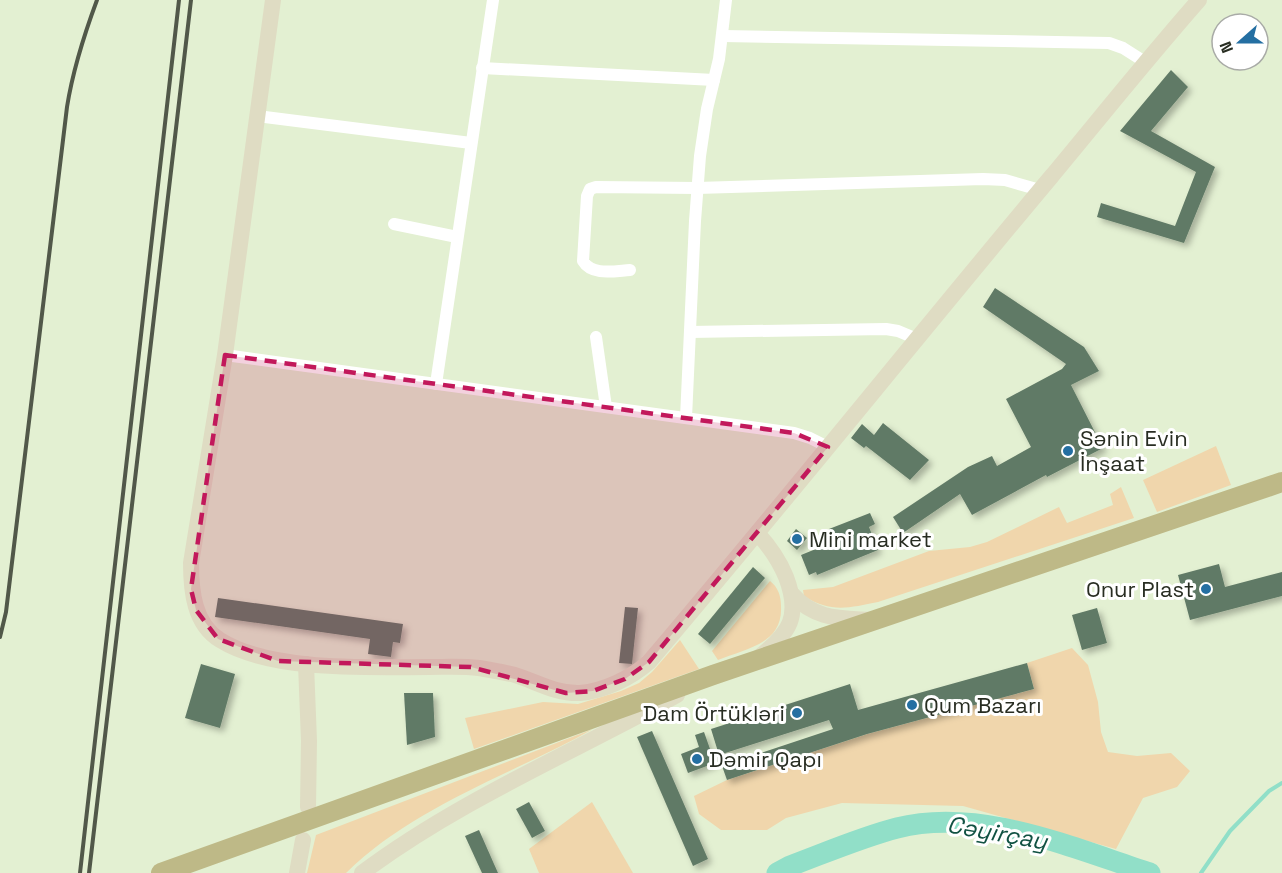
<svg xmlns="http://www.w3.org/2000/svg" width="1282" height="873" viewBox="0 0 1282 873" font-family="'Space Grotesk',sans-serif">
<defs>
<filter id="shadow"><feDropShadow dx="4" dy="4" stdDeviation="3" flood-color="#0004"/></filter>
</defs>
<rect width="100%" height="100%" fill="#e3f0d2"/>
<g fill="#f0d6ac">
<polygon points="1216,446 1231,485 1157,512 1143,480"/>
<path d="M 1121,487 L 1134,518 L 878,602 C 849,608 830,613 804,596 L 803,590 L 833,587 L 929,551 L 970,547 L 987,542 L 1059,507 L 1067,523 L 1113,505 L 1110,494 Z"/>
<path d="M 770,581 C 778,587 781,596 781,606 C 783,644 747,648 718,660 L 712,651 Z"/>
<polygon points="680,640 699,669 474,749 465,718 543,702 578,704 621,691 639,683 652,672"/>
<polygon points="1072,648 1088,665 1098,702 1101,732 1108,752 1137,756 1171,753 1190,771 1177,787 1143,798 1116,849 963,806 842,803 786,818 767,830 721,830 699,814 694,796 727,780 867,734 1034,689 1027,663"/>
<path d="M 593,729 C 511,775 414,806 346,873 L 307,873 L 316,835 Z"/>
<polygon points="592,802 633,873 539,873 529,849"/>
</g>
<g fill="none" stroke-linecap="round" stroke-linejoin="round">
<polyline stroke="#91dfc8" stroke-width="4" points="1201,873 1230,831 1269,791 1282,783"/>
<path stroke="#91dfc8" stroke-width="21" d="M 777,873 L 790,866 C 825,853 862,837 897,828 C 980,807 1072,848 1150,873"/>
</g>
<g fill="#617a66" filter="url(#shadow)">
<polygon points="1171,70 1188,87 1151,131 1215,167 1184,243 1097,217 1101,203 1175,226 1196,172 1120,131"/>
<polygon points="995,288 1084,347 1099,371 1071,385 1103,448 1047,477 1046,475 972,515 960,494 903,533 893,517 968,467 992,456 997,466 1031,447 1006,399 1062,369 1066,364 983,307"/>
<polygon points="883,423 929,460 910,480 866,446 864,448 851,438 862,424 874,435"/>
<polygon points="870,513 875,524 869,527 878,550 817,575 816,572 809,575 801,555 833,542 829,529"/>
<polygon points="796,529 807,538 797,550 787,541"/>
<polygon points="1219,564 1225,587 1282,572 1282,596 1190,620 1178,575"/>
<polygon points="753,567 765,578 710,644 698,634"/>
<polygon points="218,598 403,624 400,643 393,642 391,657 368,654 370,639 215,617"/>
<polygon points="625,607 638,608 632,664 619,663"/>
<polygon points="1097,608 1107,643 1082,650 1072,615"/>
<polygon points="1027,663 1034,689 867,734 727,780 722,766 833,729 829,720 719,755 711,729 850,684 858,710"/>
<polygon points="201,664 235,674 220,728 185,718"/>
<polygon points="404,693 433,693 435,737 407,745"/>
<polygon points="652,731 708,859 693,866 637,737"/>
<polygon points="704,732 715,763 688,773 681,754 699,747 695,735"/>
<polygon points="529,802 545,831 532,838 516,809"/>
<polygon points="479,830 498,873 482,873 465,836"/>
</g>
<g fill="none" stroke-linecap="round" stroke-linejoin="round">
<g stroke="#fff" stroke-width="12">
<polyline points="723,36 1109,43 1123,48 1145,62"/>
<polyline points="482,68 714,80"/>
<polyline points="257,116 471,143"/>
<polyline points="394,224 457,237"/>
<path d="M 630,270 C 614,271 592,276 583,261 L 587,196 L 590,189 L 596,187 L 697,188 L 983,179 L 1005,180 L 1040,190"/>
<polyline points="690,332 886,329 898,331 917,339"/>
<polyline points="596,337 606,407"/>
<polyline points="225,355 794,433 810,438 828,447"/>
<polyline points="436,384 493,0"/>
<polyline points="686,418 695,221 700,156 707,109 719,59 726,0"/>
</g>
<g stroke="#dfdcc3" stroke-width="16">
<path d="M 273,0 L 225,355 L 191,563 C 191,591 194,624 220,640 C 271,672 370,667 429,667 C 446,667 463,666 479,668 C 491,670 503,672 515,675 C 537,682 556,694 580,693 C 604,691 631,678 649,662 C 785,502 916,338 1051,177 C 1100,118 1148,58 1199,0"/>
<path d="M 758,534 C 771,548 779,560 786,577 C 801,616 790,633 759,657"/>
<path d="M 792,594 C 815,620 840,618 871,620"/>
<polyline points="306,664 309,741 308,807"/>
<polyline points="297,873 303,840"/>
<path d="M 362,873 C 458,801 572,753 677,695"/>
</g>
<polyline stroke="#beb987" stroke-width="20" points="161,873 713,675 1282,482"/>
<g stroke="#515849" stroke-width="4">
<path d="M 0,637 L 6,612 L 67,107 C 73,69 84,35 97,0"/>
<polyline points="80,873 179,0"/>
<polyline points="89,873 191,0"/>
</g>
</g>
<path fill="#c2185b" fill-opacity="0.2" stroke="#c2185b" stroke-width="4.5" stroke-dasharray="12 8" stroke-linejoin="round" d="M 225,355 L 794,433 L 828,447 L 649,662 L 625,679 L 593,691 L 566,693 L 471,667 L 278,661 L 218,639 L 196,610 L 191,589 Z"/>
<g fill="#246fa2" stroke="#fff" stroke-width="2">
<circle cx="1068" cy="451" r="6"/>
<circle cx="797" cy="539" r="6"/>
<circle cx="1206" cy="589" r="6"/>
<circle cx="912" cy="705" r="6"/>
<circle cx="797" cy="713" r="6"/>
<circle cx="697" cy="759" r="6"/>
</g>
<g text-anchor="middle" stroke-width="6" stroke-linejoin="round" paint-order="stroke">
<g font-size="22" fill="#282d22" stroke="#fff" text-anchor="start">
<text x="1080" y="446">Sənin Evin<tspan x="1080" dy="25">İnşaat</tspan></text>
<text x="809" y="547">Mini market</text>
<text x="1194" y="597" text-anchor="end">Onur Plast</text>
<text x="924" y="713">Qum Bazarı</text>
<text x="785" y="721" text-anchor="end">Dam Örtükləri</text>
<text x="709" y="767">Dəmir Qapı</text>
</g>
<g font-size="24" font-style="italic" fill="#115243" stroke="#fff">
<text transform="translate(997 833) rotate(10)" y="8">Cəyirçay</text>
</g>
</g>
<g transform="translate(1240 42) rotate(249)"><circle r="28" fill="#ffffff" stroke="#a9aba7" stroke-width="1.5"/>
<path d="M0-4.5L10 22L0 15L-10 22Z" fill="#246fa2"/>
<text y="-9" font-size="16" font-weight="bold" text-anchor="middle" fill="#282d22">N</text>
</g>
</svg>
